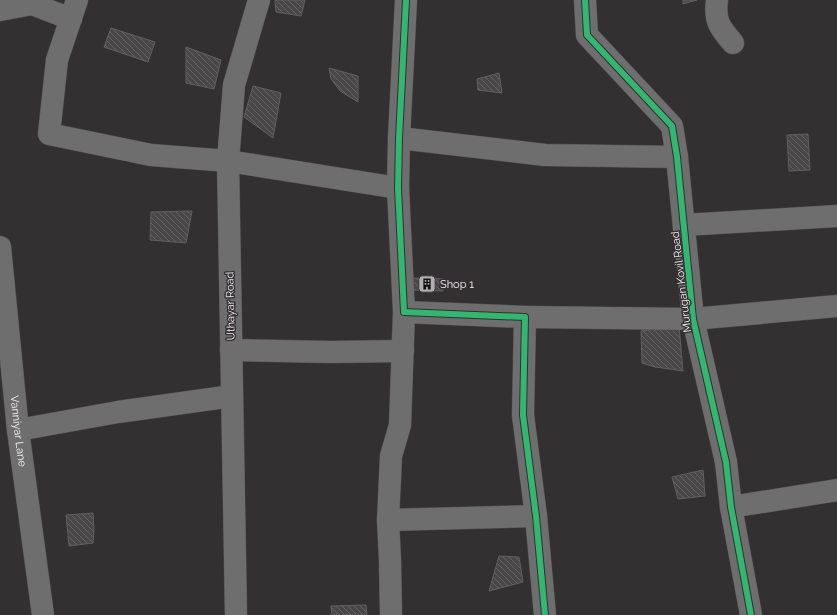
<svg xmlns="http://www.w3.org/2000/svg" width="837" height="615" viewBox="0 0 837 615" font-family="Raleway,sans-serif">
<defs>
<pattern id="building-back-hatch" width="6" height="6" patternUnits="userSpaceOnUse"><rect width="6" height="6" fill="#494748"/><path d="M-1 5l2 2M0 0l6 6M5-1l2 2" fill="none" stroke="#646263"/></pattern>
</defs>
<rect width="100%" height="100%" fill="#323031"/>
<g fill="url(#building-back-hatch)" stroke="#616061">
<polygon points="275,0 305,0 301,16 276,12"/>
<polygon points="683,0 697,0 683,4"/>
<polygon points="111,28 155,42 148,62 104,47"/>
<polygon points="186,47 221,60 214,89 186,83"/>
<polygon points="329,68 358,76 358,102 340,91 331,79"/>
<polygon points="499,73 502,93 478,90 477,79"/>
<polygon points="253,86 281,93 273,138 244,117"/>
<polygon points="808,134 810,170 789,171 787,135"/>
<polygon points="192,211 186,243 150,240 151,212"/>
<polygon points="412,278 444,279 443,291 411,290"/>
<polygon points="679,326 683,371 655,367 642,363 641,331"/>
<polygon points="703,470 705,496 678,499 672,477"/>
<polygon points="93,513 94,530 93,543 69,546 66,515"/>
<polygon points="499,556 519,557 523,582 489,591"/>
<polygon points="366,605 367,615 332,615 331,606"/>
</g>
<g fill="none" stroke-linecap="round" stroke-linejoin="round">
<defs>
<g id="minor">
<polyline points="77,0 57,60 49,134 151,155 228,161 398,188"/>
<polyline points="406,0 399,138 398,188 404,312 525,317 523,415 536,516 545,615"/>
<polyline points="585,0 587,35 672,126 677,157 693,319 726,462 731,507 751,615"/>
<path d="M 717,0 C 714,21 720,28 733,43"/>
<polyline points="0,10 32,4 71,19"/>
<polyline points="399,138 545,155 677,157"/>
<polyline points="684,225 837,216"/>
<path id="s1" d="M 0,247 L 18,430 L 43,615"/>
<polyline points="525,317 693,319 837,306"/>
<polyline points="231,350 331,352 403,351"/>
<polyline points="18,430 118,412 232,396"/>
<polyline points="731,507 837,490"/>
<polyline points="388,520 536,516"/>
<polyline points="236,615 228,161 234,85 259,0"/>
<polyline points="391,615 390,560 388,520 391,456 400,425 404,312"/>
</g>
</defs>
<use href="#minor" stroke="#4f4d4e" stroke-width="23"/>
<use href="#minor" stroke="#6f6e6f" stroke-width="22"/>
<defs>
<g id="cycleway">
<polyline points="406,0 399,138 398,188 404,312 525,317 523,415 536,516 545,615"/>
<polyline points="585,0 587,35 672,126 677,157 693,319 726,462 731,507 751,615"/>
</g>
</defs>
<use href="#cycleway" stroke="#332f32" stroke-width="8"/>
<use href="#cycleway" stroke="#33b770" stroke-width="6"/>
</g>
<defs>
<symbol id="building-square" viewBox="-11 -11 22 22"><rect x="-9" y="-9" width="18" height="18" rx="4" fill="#b2afb1" stroke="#332f32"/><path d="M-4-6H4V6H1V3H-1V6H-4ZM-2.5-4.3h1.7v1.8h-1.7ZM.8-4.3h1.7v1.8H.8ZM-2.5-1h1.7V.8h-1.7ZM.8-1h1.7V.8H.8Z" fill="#111"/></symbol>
</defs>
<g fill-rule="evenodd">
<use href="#building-square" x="417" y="274" width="20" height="20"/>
</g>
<g text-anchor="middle" stroke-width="3" stroke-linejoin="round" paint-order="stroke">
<g font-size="11" fill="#f7f4f6" stroke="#332f32">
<text transform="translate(681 282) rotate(-97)" y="4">Murugan Kovil Road</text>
<text transform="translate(230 306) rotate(-91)" y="4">Uthayar Road</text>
<text dy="4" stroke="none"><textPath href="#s1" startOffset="185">Vanniyar Lane</textPath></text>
</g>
<g font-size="11" fill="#f7f4f6" stroke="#332f32" text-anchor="start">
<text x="440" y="288">Shop 1</text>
</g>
</g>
</svg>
